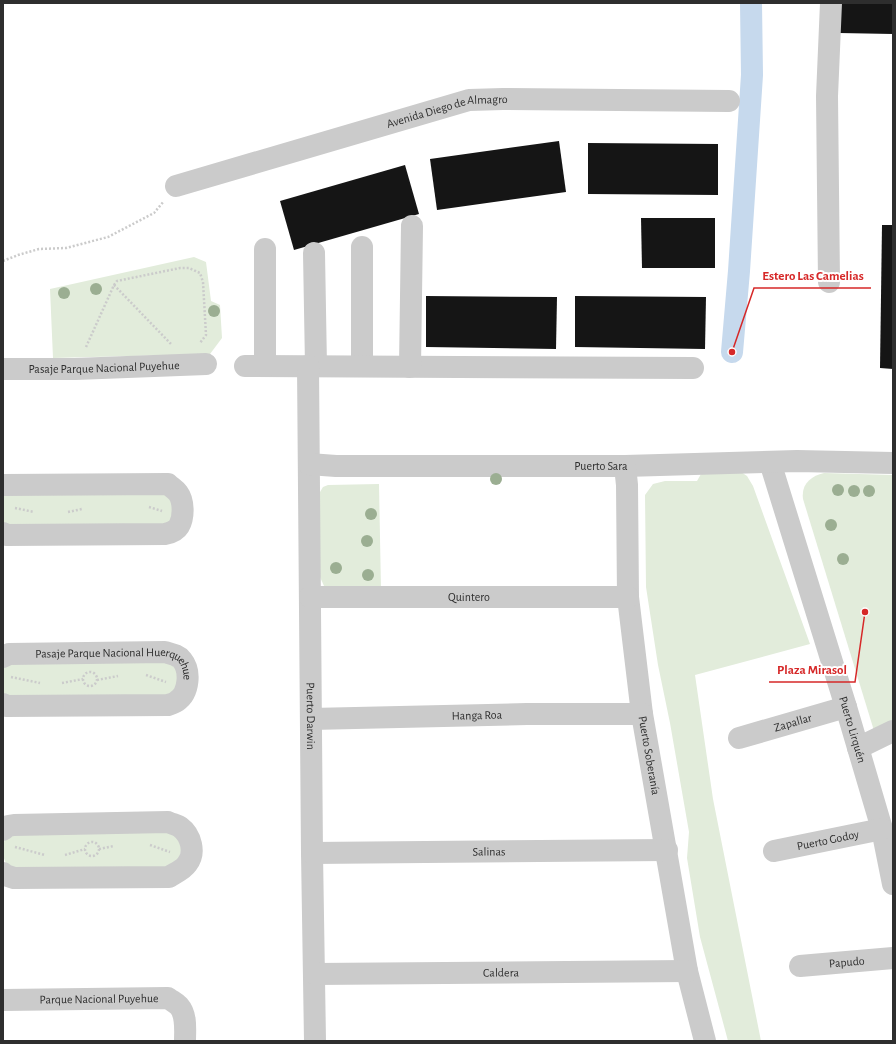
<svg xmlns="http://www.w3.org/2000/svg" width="896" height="1044" viewBox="0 0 896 1044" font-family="'Alegreya Sans',sans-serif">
<rect width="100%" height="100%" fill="#fff"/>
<g fill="#e2ecdb">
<polygon points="194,257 206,262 211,301 220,305 222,338 210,354 53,358 50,289"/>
<polygon points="741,472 747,476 753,486 810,644 695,675 713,799 761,1041 728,1041 700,937 687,858 689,832 670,723 658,665 646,587 645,495 653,484 665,481 697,481 701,474"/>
<path d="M 824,473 L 893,475 L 893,726 L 875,734 L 803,499 C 801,484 811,476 824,473 Z"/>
<polygon points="379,484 381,590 332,590 324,586 320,577 320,492 323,487 328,485"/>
<polygon points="163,490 176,502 169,525 25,529 3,523 3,494"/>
<polygon points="166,658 180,674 172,696 10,698 3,694 3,666 4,664"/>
<path d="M 169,830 L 178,836 C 184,853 181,857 169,869 L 17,869 L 8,867 C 1,856 1,844 8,834 Z"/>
</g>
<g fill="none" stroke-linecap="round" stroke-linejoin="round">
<polyline stroke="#c6d9ed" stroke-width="22" points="732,352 739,271 752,75 751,3"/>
</g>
<g fill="#151515">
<polygon points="840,3 893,3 893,34 839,33"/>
<polygon points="559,141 566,192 437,210 430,159"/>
<polygon points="588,143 718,144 718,195 588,194"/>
<polygon points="405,165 419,214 294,250 280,201"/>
<polygon points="641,218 715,218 715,268 642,268"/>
<polygon points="882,225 893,225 893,369 880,368"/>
<polygon points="426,296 557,297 556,349 426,347"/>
<polygon points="575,296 706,297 705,349 575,347"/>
</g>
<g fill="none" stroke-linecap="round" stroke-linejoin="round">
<g stroke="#cbcbcb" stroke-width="2.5" stroke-dasharray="2 2" stroke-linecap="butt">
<polyline points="3,261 18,255 39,249 66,248 108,237 154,213 164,201"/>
<polyline points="114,285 117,281 180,268 189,268 200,273 203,282 206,335 200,343"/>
<polyline points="86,347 114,285 171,344"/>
<polyline points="149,507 162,511"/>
<polyline points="15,508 34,512"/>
<polyline points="68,512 82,509"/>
<circle cx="90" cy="679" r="7"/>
<polyline points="146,675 166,682"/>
<polyline points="11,677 40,683"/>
<polyline points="97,680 118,676"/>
<polyline points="62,683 83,679"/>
<circle cx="92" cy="849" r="7"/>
<polyline points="150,845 170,852"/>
<polyline points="15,847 45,855"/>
<polyline points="99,849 114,846"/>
<polyline points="65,855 85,849"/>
</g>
<g stroke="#cbcbcb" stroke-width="22">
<path id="s1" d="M 176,186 L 469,100 L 503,99 L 729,101"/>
<polyline points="362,247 362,366"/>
<polyline points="314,253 316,366"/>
<polyline points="829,282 827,96 831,3"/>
<polyline points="245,366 693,368"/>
<polyline points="265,366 265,249"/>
<path id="s2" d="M 308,366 L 312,853 L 315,1041"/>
<polyline points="410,367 412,226"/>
<path id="s3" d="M 3,369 L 75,369 L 206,364"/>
<path id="s4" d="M 770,462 L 846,707 L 882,829 L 893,884"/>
<path id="s5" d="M 309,464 L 336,466 L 625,466 L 797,461 L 893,463"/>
<path id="s6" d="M 625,466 L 627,485 L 628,597 L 642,714 L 687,971 L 705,1041"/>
<path d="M 3,485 L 168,484 C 171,487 175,489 178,493 C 184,501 184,517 179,526 C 176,531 170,533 165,534 L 6,535 L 3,533"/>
<path id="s7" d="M 310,597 L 628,597"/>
<path id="s8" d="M 3,657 L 9,654 L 165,652 C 172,654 178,655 182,660 C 191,671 189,693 177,701 C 175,703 171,704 168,705 L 6,706 L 3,704"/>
<path id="s9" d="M 311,719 L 527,714 L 642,714"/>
<path id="s10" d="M 739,738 L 846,707"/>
<polyline points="858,748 893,731"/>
<path d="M 3,830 L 8,826 L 14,825 L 168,822 C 172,824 177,825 180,827 C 191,835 196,853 187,864 C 183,870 175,873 169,877 L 14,878 L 5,875 L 3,873"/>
<path id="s11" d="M 774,851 L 882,829"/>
<path id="s12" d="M 312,853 L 667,850"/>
<path id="s13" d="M 800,966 L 893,958"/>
<path id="s14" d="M 315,974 L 687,971"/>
<path id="s15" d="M 3,1000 L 168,998 C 172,1001 176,1003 179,1006 C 187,1015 185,1030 185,1041"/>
</g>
</g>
<g fill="#9bae92">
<circle cx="96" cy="289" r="6"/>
<circle cx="64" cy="293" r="6"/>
<circle cx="214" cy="311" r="6"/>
<circle cx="496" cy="479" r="6"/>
<circle cx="838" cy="490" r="6"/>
<circle cx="854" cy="491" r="6"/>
<circle cx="869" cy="491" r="6"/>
<circle cx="371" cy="514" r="6"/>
<circle cx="831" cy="525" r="6"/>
<circle cx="367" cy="541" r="6"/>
<circle cx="843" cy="559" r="6"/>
<circle cx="336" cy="568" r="6"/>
<circle cx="368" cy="575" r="6"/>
</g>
<g text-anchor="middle" stroke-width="4" stroke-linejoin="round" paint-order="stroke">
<g font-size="12" fill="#2e2e2e" stroke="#fff">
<text dy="4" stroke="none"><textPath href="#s1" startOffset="282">Avenida Diego de Almagro</textPath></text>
<text dy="4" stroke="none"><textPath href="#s3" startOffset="101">Pasaje Parque Nacional Puyehue</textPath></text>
<text dy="4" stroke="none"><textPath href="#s5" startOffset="292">Puerto Sara</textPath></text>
<text dy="4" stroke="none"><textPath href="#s7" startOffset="159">Quintero</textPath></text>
<text dy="4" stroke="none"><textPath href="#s8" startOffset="118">Pasaje Parque Nacional Huerquehue</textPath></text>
<text dy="4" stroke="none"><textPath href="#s9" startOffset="166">Hanga Roa</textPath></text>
<text dy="4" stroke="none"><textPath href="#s2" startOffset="350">Puerto Darwin</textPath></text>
<text dy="4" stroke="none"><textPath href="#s10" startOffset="56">Zapallar</textPath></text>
<text dy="4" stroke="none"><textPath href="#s4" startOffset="280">Puerto Lirquén</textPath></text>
<text dy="4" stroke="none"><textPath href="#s6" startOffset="291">Puerto Soberanía</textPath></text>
<text dy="4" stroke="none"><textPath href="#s11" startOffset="55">Puerto Godoy</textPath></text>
<text dy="4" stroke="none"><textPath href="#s12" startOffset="177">Salinas</textPath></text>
<text dy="4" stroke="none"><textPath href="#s13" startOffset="47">Papudo</textPath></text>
<text dy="4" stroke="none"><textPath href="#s14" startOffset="186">Caldera</textPath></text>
<text dy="4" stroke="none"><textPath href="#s15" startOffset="96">Parque Nacional Puyehue</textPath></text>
</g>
</g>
<path fill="none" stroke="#d62828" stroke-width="1.5" d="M732 352L754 288H871M865 612L855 682H769"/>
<g fill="#d62828" stroke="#fff" stroke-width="1.5">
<circle cx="732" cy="352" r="4"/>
<circle cx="865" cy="612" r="4"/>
</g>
<g font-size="13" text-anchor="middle" font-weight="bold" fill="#d62828" stroke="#fff" stroke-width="4" stroke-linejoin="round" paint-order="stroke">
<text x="813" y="280">Estero Las Camelias</text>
<text x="812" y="674">Plaza Mirasol</text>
</g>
<rect width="896" height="1044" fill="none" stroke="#2e2e2e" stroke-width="8"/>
</svg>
